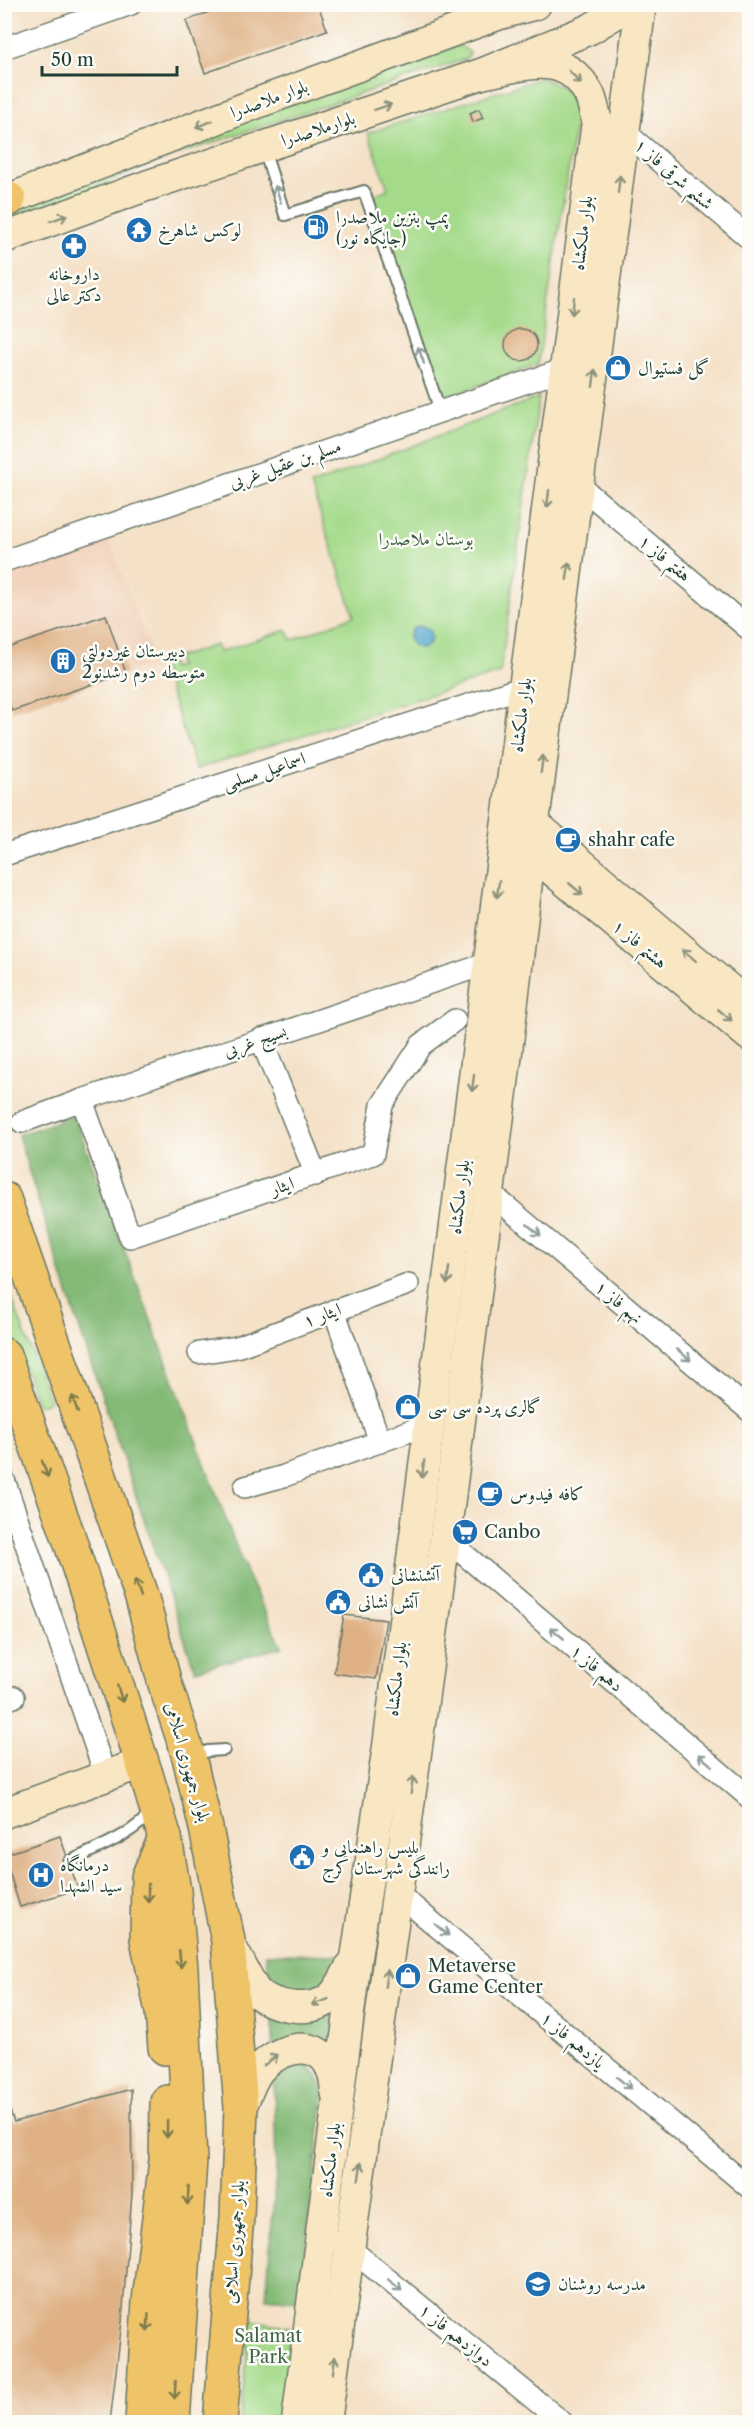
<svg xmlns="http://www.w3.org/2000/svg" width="754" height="2427" viewBox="0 0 754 2427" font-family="'Libre Caslon Text',Amiri,serif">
<rect width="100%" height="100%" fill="#fdfcf7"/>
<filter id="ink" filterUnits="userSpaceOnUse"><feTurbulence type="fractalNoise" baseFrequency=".0167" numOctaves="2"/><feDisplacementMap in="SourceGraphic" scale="12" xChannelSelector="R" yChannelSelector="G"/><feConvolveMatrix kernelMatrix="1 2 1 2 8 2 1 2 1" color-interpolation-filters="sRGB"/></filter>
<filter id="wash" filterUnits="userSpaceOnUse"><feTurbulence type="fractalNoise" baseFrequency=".008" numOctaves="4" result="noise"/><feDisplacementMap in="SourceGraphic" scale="24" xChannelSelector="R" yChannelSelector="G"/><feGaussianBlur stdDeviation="1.35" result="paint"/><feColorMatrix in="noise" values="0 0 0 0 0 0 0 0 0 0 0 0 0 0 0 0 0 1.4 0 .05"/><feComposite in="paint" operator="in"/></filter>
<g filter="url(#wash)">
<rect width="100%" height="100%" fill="#f4e1c7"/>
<polygon fill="#f2d4be" points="109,540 155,663 12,711 5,689 4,576"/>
<g fill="#a4da8a" stroke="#628c5f" stroke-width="1.5">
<polygon points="460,45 470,53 466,59 175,155 5,224 5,214 140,155"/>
<path d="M 542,78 C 559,85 570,91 578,108 L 538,364 L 441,399 L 371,196 L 388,189 L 368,133 Z"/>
<polygon points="539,397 500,673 196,769 160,663 170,661 172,668 179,666 176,658 216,645 219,652 287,630 292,640 354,616 311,485"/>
<polygon points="4,1278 50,1401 38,1406 5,1313"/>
<polygon points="250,2320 291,2327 280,2422 240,2422"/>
</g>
<g fill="#83ba76" stroke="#517c55" stroke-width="1.5">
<path d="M 74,1116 L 246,1573 L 282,1647 L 195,1670 C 135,1492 72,1314 18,1135 Z"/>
<path d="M 266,1954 L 341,1955 L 339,1973 L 313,1993 C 278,1991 269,1992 266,1954 Z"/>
<path d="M 336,2010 L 330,2048 L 273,2046 L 273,2020 C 297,2024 314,2022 336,2010 Z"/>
<path d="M 295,2063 C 315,2068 320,2076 324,2096 L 299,2301 L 266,2298 L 276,2173 L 274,2076 L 279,2069 Z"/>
</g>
<circle fill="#4fa5cb" stroke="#377180" stroke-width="1.5" cx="420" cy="637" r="11"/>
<g id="blocks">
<g fill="#dfb184">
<polygon points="230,4 318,4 327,30 205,73 186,21"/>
<polygon points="479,109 483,118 473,122 470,113"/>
<circle cx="521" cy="345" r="16"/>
<polygon points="106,615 126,673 12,711 4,689 4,649"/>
<polygon points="344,1615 386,1620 376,1679 334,1673"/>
<polygon points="60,1836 78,1889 20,1907 4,1855"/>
<polygon points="131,2089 132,2193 122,2321 110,2422 4,2422 4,2094 14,2122"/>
</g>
</g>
</g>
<g filter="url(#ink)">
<use href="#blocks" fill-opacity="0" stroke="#6a7667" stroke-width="1.5"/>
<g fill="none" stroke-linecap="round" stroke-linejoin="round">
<defs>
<g id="lane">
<polyline points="264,150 285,215 364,191 440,410"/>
<polyline points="192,1756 208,1751 224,1750"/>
<path d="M 69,1862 C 96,1848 132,1836 151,1812"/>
</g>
<g id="street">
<polyline points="4,48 131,4"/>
<polyline points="625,132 750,239"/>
<polyline points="580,486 750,630"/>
<polyline points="4,561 565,369"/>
<polyline points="4,855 524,687"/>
<polyline points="261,1039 316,1175"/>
<polyline points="82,1100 130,1237 373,1154 382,1105 421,1045 455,1020"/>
<polyline points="22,1122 82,1100 489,963"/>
<polyline points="489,1192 750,1411"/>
<polyline points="334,1310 380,1442"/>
<polyline points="199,1353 237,1347 408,1284"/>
<polyline points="4,1480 106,1777"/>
<polyline points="245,1487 284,1476 429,1424"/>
<polyline points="445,1538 750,1798"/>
<polyline points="4,1700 14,1697"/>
<polyline points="397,1893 750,2188"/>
<polyline points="342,2242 562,2422"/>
</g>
<g id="secondary">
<polyline points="4,201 260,102 500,14 536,4"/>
<polyline points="4,238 146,186 481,74 590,29 618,12 623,4"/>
<polyline points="523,814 750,1007"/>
<polyline points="520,843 750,1036"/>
<polyline points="4,1813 142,1763"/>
<path d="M 229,1943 L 255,1991 C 272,2007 310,2014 330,1998 C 340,1990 345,1976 351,1966"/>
<path d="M 241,2108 C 246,2096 251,2080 259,2070 C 278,2047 320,2036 332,2071 C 335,2078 335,2087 337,2095"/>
<path d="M 297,2422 L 356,1958 L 388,1746 L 597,121 C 594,112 593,102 589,94 C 565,47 521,67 481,74"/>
<polyline points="326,2422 445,1538 506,1060 534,822 641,4"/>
</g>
<g id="primary">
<polyline points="4,198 9,199"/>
<polyline points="4,1199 142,1598 165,1684 189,1757 206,1828 228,1941 241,2108 237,2217 220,2422"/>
<polyline points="4,1355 69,1538 146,1774 165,1838 174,1891 181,1969 190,2160 173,2422"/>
<polyline points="165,1838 148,1877 147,1939 162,2012 165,2048"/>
<polyline points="142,2422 149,2301 166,2160 167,2102"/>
</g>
</defs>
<use href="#lane" stroke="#6a7667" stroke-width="14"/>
<use href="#street" stroke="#6a7667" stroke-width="24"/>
<use href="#secondary" stroke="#6a7667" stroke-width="33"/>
<use href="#primary" stroke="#6a7667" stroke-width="36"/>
<use href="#lane" stroke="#fff" stroke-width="10"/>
<use href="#street" stroke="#fff" stroke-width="21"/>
<use href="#secondary" stroke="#f9e7c3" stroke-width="30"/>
<use href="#primary" stroke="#efc469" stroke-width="33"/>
</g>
<defs><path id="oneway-shaft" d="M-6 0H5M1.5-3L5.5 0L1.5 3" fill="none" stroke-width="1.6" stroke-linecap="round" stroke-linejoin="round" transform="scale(1.5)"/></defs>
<g stroke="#8c927c">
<use href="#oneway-shaft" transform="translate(575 77) rotate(46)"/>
<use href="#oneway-shaft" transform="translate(383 107) rotate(-18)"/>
<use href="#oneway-shaft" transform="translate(204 124) rotate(159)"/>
<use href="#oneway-shaft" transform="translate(619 184) rotate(-83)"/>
<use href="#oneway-shaft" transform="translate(59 218) rotate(-20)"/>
<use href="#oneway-shaft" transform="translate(573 306) rotate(97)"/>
<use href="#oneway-shaft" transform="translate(594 378) rotate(-83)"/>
<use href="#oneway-shaft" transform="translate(548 499) rotate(97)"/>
<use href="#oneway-shaft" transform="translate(568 571) rotate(-82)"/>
<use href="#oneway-shaft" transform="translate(542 764) rotate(-82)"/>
<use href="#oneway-shaft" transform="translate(498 889) rotate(97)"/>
<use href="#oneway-shaft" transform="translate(576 889) rotate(40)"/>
<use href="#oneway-shaft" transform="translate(689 955) rotate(-139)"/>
<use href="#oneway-shaft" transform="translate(725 1015) rotate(40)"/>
<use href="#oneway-shaft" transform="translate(473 1083) rotate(97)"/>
<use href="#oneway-shaft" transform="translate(448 1276) rotate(97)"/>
<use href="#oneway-shaft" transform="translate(423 1469) rotate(98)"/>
<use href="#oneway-shaft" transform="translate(412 1785) rotate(-82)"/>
<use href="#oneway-shaft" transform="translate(386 1978) rotate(-82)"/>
<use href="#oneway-shaft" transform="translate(320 2002) rotate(161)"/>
<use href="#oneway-shaft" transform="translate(271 2060) rotate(-37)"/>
<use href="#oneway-shaft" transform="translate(360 2171) rotate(-82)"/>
<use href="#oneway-shaft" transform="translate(334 2365) rotate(-82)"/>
</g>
<g stroke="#8f9e9a">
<use href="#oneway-shaft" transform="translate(278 194) rotate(-108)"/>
<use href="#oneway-shaft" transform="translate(421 355) rotate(-109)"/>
<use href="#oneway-shaft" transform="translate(534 1230) rotate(40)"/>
<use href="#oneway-shaft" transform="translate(684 1355) rotate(40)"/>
<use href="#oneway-shaft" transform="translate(557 1633) rotate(-140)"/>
<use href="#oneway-shaft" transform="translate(705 1760) rotate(-140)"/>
<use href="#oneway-shaft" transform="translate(442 1930) rotate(40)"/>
<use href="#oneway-shaft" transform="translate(624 2083) rotate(40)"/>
<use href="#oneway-shaft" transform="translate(395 2285) rotate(39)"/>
</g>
<g stroke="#7d7a4c">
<use href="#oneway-shaft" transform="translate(75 1404) rotate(-109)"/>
<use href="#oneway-shaft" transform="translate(45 1469) rotate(70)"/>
<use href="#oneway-shaft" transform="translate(138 1588) rotate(-109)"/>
<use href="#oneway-shaft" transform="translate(120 1694) rotate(72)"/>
<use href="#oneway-shaft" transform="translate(148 1893) rotate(90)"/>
<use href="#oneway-shaft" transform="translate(180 1959) rotate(84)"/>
<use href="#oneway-shaft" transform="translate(167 2129) rotate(91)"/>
<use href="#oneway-shaft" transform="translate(188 2196) rotate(94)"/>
<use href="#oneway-shaft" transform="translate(148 2323) rotate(93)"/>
<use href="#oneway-shaft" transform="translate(175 2390) rotate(94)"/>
</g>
</g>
<defs>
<symbol id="fuel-disc" viewBox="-11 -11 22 22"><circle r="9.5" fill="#1f6fb2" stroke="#fdfcf7"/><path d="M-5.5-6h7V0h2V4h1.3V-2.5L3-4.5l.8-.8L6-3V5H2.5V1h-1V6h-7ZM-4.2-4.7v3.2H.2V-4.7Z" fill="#fff"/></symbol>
<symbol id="temple-disc" viewBox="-11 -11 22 22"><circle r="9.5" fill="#1f6fb2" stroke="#fdfcf7"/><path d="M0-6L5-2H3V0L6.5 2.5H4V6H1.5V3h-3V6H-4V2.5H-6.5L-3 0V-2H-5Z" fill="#fff"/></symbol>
<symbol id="pharmacy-disc" viewBox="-11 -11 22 22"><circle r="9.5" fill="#1f6fb2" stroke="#fdfcf7"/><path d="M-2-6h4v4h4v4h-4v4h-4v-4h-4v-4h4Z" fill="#fff"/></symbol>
<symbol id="shop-disc" viewBox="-11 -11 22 22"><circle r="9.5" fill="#1f6fb2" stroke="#fdfcf7"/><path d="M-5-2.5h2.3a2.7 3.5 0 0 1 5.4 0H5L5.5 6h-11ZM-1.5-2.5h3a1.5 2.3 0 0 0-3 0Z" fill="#fff"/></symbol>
<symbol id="building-disc" viewBox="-11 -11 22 22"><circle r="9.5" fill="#1f6fb2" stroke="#fdfcf7"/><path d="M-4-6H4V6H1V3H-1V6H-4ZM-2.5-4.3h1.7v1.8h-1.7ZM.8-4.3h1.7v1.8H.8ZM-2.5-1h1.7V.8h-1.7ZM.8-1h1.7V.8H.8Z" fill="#fff"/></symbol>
<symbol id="cafe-disc" viewBox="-11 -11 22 22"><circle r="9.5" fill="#1f6fb2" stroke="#fdfcf7"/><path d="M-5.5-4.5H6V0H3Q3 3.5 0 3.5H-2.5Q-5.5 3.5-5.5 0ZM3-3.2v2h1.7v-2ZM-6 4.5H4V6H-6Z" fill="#fff"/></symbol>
<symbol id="supermarket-disc" viewBox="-11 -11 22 22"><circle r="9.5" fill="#1f6fb2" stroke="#fdfcf7"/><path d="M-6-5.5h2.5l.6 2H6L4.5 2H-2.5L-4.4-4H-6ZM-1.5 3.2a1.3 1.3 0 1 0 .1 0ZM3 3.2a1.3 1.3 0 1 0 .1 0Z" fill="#fff"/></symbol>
<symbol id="civic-disc" viewBox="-11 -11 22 22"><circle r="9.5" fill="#1f6fb2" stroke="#fdfcf7"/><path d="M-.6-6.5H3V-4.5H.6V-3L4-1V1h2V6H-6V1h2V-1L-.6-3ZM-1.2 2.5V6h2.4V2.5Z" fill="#fff"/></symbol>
<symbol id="hospital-disc" viewBox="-11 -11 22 22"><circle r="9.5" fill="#1f6fb2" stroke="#fdfcf7"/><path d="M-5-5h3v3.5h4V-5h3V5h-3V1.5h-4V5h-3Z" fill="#fff"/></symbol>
<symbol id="school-disc" viewBox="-11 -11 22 22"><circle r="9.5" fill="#1f6fb2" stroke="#fdfcf7"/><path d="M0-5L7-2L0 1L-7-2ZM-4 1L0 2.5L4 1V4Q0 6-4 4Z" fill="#fff"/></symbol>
</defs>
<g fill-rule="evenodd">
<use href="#fuel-disc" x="301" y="212" width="30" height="30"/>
<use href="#temple-disc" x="124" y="215" width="30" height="30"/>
<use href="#pharmacy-disc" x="59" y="231" width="30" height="30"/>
<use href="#shop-disc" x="603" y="353" width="30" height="30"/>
<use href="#building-disc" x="48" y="646" width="30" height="30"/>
<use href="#cafe-disc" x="553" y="825" width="30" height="30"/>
<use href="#shop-disc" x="393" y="1392" width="30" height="30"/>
<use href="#cafe-disc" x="475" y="1479" width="30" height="30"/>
<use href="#supermarket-disc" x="450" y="1517" width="30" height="30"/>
<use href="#civic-disc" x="356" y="1560" width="30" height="30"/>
<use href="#civic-disc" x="323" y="1587" width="30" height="30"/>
<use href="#civic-disc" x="287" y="1842" width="30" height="30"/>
<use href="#hospital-disc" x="26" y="1860" width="30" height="30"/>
<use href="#shop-disc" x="393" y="1961" width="30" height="30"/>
<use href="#school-disc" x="523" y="2269" width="30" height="30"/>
</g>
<g text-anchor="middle" stroke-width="5" stroke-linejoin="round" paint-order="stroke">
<g font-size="18" fill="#1f3d34" stroke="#fdfcf7">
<text transform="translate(269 99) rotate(-20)" y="6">بلوار ملاصدرا</text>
<text transform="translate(318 129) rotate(-18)" y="6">بلوارملاصدرا</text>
<text transform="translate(674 174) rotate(41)" y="6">ششم شرقی فاز ۱</text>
<text transform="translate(582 233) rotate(-83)" y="6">بلوار ملکشاه</text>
<text transform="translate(285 464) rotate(-19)" y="6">مسلم بن عقیل غربی</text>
<text transform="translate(665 558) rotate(40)" y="6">هفتم فاز ۱</text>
<text transform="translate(521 715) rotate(-83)" y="6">بلوار ملکشاه</text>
<text transform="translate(264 771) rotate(-18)" y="6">اسماعیل مسلمی</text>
<text transform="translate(640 944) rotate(40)" y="6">هشتم فاز ۱</text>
<text transform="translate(255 1041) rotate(-19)" y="6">بسیج غربی</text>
<text transform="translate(282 1186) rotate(-19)" y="6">ایثار</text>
<text transform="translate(459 1197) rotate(-83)" y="6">بلوار ملکشاه</text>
<text transform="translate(619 1302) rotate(40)" y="6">نهم فاز ۱</text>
<text transform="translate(322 1315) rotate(-20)" y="6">ایثار ۱</text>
<text transform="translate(597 1668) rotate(40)" y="6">دهم فاز ۱</text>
<text transform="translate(396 1679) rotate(-83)" y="6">بلوار ملکشاه</text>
<text transform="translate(188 1762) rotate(74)" y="6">بلوار جمهوری اسلامی</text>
<text transform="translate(573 2040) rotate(40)" y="6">یازدهم فاز ۱</text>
<text transform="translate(330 2160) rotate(-83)" y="6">بلوار ملکشاه</text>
<text transform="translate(234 2242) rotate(-86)" y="6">بلوار جمهوری اسلامی</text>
<text transform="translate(456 2335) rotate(39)" y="6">دوازدهم فاز ۱</text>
</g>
<g font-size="18" fill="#1f3d34" stroke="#fdfcf7" text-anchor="start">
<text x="336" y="223">پمپ بنزین ملاصدرا<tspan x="336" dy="21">(جایگاه نور)</tspan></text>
<text x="158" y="236">لوکس شاهرخ</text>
<text x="74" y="280" text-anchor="middle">داروخانه<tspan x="74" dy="21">دکتر عالی</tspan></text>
<text x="638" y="374">گل فستیوال</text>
<text x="82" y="657">دبیرستان غیردولتی<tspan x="82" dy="21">متوسطه دوم رشدنو2</tspan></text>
<text x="588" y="846">shahr cafe</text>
<text x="428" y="1413">گالری پرده سی سی</text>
<text x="510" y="1500">كافه فيدوس</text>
<text x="484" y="1538">Canbo</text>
<text x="391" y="1581">آتشنشانی</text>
<text x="358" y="1608">آتش نشانی</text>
<text x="322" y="1853">پلیس راهنمایی و<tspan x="322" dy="21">رانندگی شهرستان کرج</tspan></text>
<text x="60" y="1871">درمانگاه<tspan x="60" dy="21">سید الشهدا</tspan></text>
<text x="428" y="1972">Metaverse<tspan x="428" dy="21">Game Center</tspan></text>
<text x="558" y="2290">مدرسه روشنان</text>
</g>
<g font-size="18" fill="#40644a" stroke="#fdfcf7">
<text x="426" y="545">بوستان ملاصدرا</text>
<text x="268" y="2342">Salamat<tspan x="268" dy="21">Park</tspan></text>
</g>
</g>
<rect width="754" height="2427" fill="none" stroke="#fdfcf7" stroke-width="24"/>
<path d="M42 66v9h135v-9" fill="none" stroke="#1f3d34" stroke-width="3"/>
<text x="51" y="66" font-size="18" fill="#1f3d34" stroke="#fdfcf7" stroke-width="4.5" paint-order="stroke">50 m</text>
</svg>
